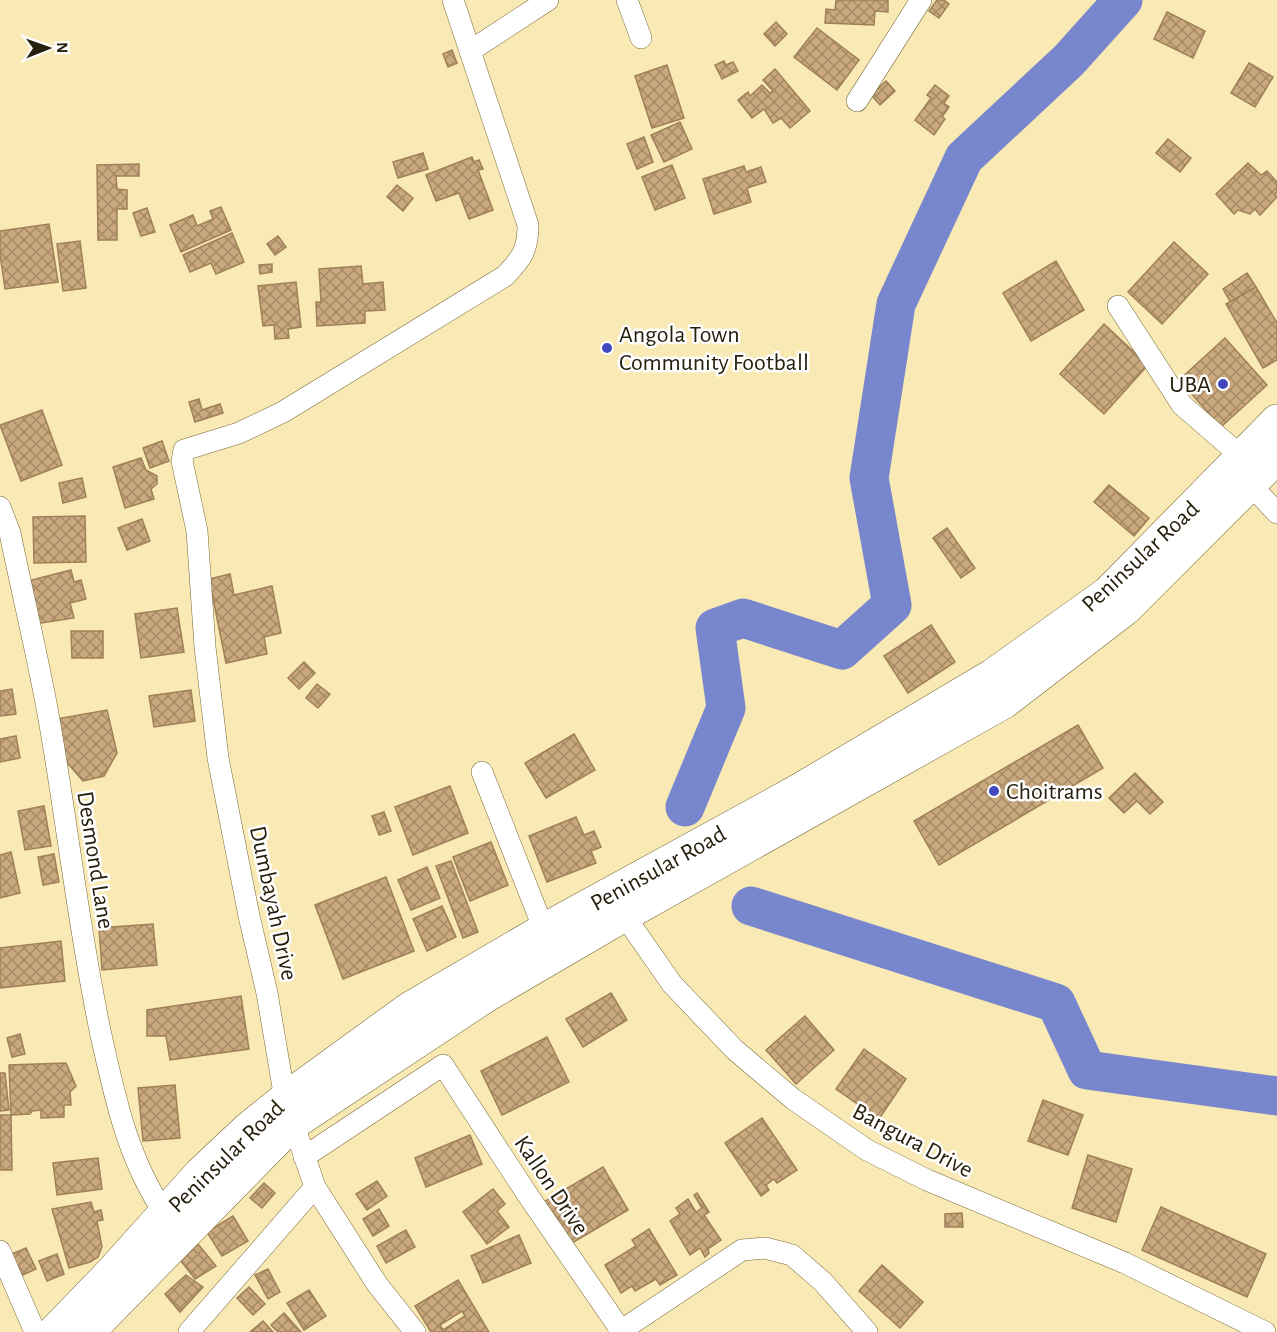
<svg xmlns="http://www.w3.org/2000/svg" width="1277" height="1332" viewBox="0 0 1277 1332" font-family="'Alegreya Sans',sans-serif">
<defs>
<pattern id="building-cross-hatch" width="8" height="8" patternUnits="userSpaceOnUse" patternTransform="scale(1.5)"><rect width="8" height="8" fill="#cba97e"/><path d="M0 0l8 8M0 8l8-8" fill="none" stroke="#a58966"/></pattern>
</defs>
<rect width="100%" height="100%" fill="#f9e9b4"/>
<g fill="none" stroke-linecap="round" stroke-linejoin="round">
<g stroke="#7786cd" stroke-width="39">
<polyline points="685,807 726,708 715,628 743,618 842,650 892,605 869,478 896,304 964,158 1069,60 1123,0"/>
<polyline points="751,906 1056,1003 1087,1070 1277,1096"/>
</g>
</g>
<g fill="url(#building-cross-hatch)" stroke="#a08056" stroke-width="1.5" fill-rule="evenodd">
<polygon points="836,0 888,0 888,12 875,11 874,25 825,23 826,9 835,10"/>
<polygon points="937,0 944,0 949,4 939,18 929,11"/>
<polygon points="1167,12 1205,31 1193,58 1154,39"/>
<polygon points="776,22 787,34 775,46 764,34"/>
<polygon points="817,28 859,60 837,90 794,57"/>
<polygon points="452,50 457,63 448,67 443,54"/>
<polygon points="724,61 726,65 733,62 738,71 722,79 715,65"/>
<polygon points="1249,63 1273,77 1255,107 1231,93"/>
<polygon points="667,65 684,118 652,128 635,76"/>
<polygon points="775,69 810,111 790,128 781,118 773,123 764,109 752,118 738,100 748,92 750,96 762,85 770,93 773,91 763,80"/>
<polygon points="886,81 895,91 880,105 871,95"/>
<polygon points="935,85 949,96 944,103 949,107 942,117 945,119 934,135 915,120 931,98 927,95"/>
<polygon points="680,122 692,149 664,162 651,135"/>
<polygon points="644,137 653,162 637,169 627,144"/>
<polygon points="1168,139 1191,158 1180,172 1156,153"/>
<polygon points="423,153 428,169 398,178 393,162"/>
<polygon points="472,157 474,162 479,160 483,169 478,170 493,210 469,219 459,193 436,201 426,175"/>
<polygon points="1248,163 1261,175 1267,171 1277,182 1277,192 1275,194 1277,197 1260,215 1255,209 1250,214 1238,210 1234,214 1216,194"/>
<polygon points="139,164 139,176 116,176 117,189 127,190 127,209 117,209 117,240 98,240 97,165"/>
<polygon points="672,165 685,198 655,210 642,177"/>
<polygon points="744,166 746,172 761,167 766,182 747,188 751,202 714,214 703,179"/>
<polygon points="397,185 413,198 403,211 387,197"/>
<polygon points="221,207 231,230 181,252 170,225 193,215 197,226 213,219 210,211"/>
<polygon points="147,208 155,232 141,236 133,213"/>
<polygon points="49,224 58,282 5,289 0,254 0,231"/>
<polygon points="232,233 244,262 216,274 211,263 190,272 183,255"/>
<polygon points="278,236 286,247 275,255 267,244"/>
<polygon points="80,241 86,288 63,291 57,244"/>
<polygon points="1174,242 1208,274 1162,324 1128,292"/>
<polygon points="1056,261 1084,310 1031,341 1003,293"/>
<polygon points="272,264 272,272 260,274 259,265"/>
<polygon points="361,266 363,284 383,282 385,310 365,311 365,323 317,326 316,302 321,302 319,269"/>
<polygon points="1247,273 1256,287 1231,303 1223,289"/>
<polygon points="296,282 301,327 288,329 289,338 275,339 274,325 263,326 258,286"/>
<polygon points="1256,287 1277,323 1277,360 1263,368 1226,304"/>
<polygon points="1104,324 1148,365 1104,414 1060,374"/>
<polygon points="1225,338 1267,385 1221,427 1179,380"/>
<polygon points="199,399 202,410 220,404 223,413 195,422 189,402"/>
<polygon points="42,410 62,465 21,481 0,425"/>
<polygon points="162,441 169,461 150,468 143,448"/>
<polygon points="141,458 146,470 157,476 157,484 151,489 154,499 125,508 113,467"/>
<polygon points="82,478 86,497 63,503 59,483"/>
<polygon points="1109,485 1149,518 1134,536 1094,502"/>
<polygon points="85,516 86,562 34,563 33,517"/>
<polygon points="142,519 150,541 127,550 118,528"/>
<polygon points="947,528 975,568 961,578 933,538"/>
<polygon points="71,570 74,582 81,580 86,599 70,603 74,618 35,624 24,582"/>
<polygon points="230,574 234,595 272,586 281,633 264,637 267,654 226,663 209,579"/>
<polygon points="177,608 184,652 141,658 135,614"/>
<polygon points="931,625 955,662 908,693 884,656"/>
<polygon points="71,631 103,631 103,658 72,658"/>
<polygon points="304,662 315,673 299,689 288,678"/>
<polygon points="317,684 330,694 318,708 306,698"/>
<polygon points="12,689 16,714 0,716 0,691"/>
<polygon points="191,690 195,721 154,727 149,696"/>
<polygon points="107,710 117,753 104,776 83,781 63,758 56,719"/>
<polygon points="1078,725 1103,768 939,865 914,821"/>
<polygon points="574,734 595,770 546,798 525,763"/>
<polygon points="16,736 20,758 0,762 0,739"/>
<polygon points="1135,773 1163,802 1150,814 1137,801 1124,813 1109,798"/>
<polygon points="450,786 468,833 413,855 395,807"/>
<polygon points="44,806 51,846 25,850 18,811"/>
<polygon points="384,812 391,831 379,835 372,816"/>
<polygon points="576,817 584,835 594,831 601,847 591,851 596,863 547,882 529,836"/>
<polygon points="491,842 508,885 470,901 453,857"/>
<polygon points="11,852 20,893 0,898 0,855"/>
<polygon points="54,854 59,882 43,885 38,857"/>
<polygon points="451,861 478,932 463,938 436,866"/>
<polygon points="427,867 440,898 411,910 398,880"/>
<polygon points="386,877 414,951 343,979 315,905"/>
<polygon points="442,906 456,937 427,951 413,919"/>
<polygon points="153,924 157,965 102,970 99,928"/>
<polygon points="61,941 65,981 0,988 0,948"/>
<polygon points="611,993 627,1020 583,1047 566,1019"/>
<polygon points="241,996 249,1049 170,1060 166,1036 147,1036 147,1010"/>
<polygon points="805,1016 834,1050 796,1084 766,1050"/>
<polygon points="20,1034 25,1054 12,1057 7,1038"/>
<polygon points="547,1037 569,1082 502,1115 481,1071"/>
<polygon points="864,1049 906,1079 879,1119 836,1089"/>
<polygon points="66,1063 76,1086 70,1092 71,1105 64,1105 64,1117 41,1118 41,1110 32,1111 30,1114 11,1115 9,1065"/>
<polygon points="0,1073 5,1073 9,1110 0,1111"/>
<polygon points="175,1085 180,1138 143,1141 138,1088"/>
<polygon points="1043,1100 1083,1115 1068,1155 1028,1141"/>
<polygon points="0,1115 11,1115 12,1170 0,1170"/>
<polygon points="762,1118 797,1170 777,1183 774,1179 766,1185 769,1190 761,1196 725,1143"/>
<polygon points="470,1135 482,1164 426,1187 415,1158"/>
<polygon points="1088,1155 1132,1169 1116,1222 1072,1208"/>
<polygon points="98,1158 102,1189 57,1195 53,1163"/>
<polygon points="603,1167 628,1210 567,1246 542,1203"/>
<polygon points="377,1181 387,1196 367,1210 356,1194"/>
<polygon points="264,1183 275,1193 262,1208 250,1198"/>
<polygon points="493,1189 505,1204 497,1211 509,1227 487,1244 463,1212"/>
<polygon points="697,1193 709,1212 704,1215 721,1240 708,1249 709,1253 705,1257 700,1248 690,1255 670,1221 680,1214 676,1208 688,1199 696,1212 702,1208 694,1195"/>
<polygon points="91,1202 94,1212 101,1210 103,1220 97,1221 102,1247 98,1257 90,1262 69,1268 52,1209"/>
<polygon points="1161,1207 1266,1254 1247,1297 1142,1250"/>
<polygon points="379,1209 389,1226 373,1236 363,1219"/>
<polygon points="962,1213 963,1227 945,1227 945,1214"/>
<polygon points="233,1216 248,1241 222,1256 207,1232"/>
<polygon points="649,1229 677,1275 660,1285 656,1279 635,1291 632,1286 621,1293 605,1265 636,1246 632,1240"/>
<polygon points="406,1230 415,1247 386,1263 377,1246"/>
<polygon points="519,1235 531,1263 483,1283 471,1256"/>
<polygon points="198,1244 216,1266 195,1279 181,1261"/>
<polygon points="26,1248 36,1269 14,1279 5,1257"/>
<polygon points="57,1254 64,1274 47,1281 39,1261"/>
<polygon points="882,1265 923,1302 900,1328 859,1291"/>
<polygon points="268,1269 280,1292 268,1299 255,1275"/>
<polygon points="186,1275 203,1287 180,1312 165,1294"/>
<path d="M 458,1280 L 489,1332 L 431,1332 L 415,1306 ZM 462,1311 L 465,1316 L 443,1330 L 440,1325 Z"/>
<polygon points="249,1287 265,1304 253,1315 237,1298"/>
<polygon points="309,1290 326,1316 304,1330 287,1303"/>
<polygon points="284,1313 301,1332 278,1332 271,1325"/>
<polygon points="263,1321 273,1332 250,1332"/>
</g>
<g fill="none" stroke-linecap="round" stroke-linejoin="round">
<defs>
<g id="street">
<polyline points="627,0 641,38"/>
<polyline points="470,51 548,0"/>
<polyline points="857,101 921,0"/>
<polyline points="1118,306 1182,405 1242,457"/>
<polyline points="1250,484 1277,513"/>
<path d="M 0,507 L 10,533 C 23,597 39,661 50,725 C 68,828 79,932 101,1035 C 115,1098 128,1160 165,1214"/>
<polyline points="482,772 544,930"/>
<polyline points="617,905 672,984 735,1050 793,1099 867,1150 927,1180 1125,1263 1265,1332"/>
<polyline points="304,1157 443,1065 527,1194 622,1332"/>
<polyline points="0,1251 35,1332"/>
<polyline points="189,1332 315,1187"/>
<path d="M 415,1332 L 377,1284 L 315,1187 L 285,1099 L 267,993 L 249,916 L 218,758 L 205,647 L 197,531 L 182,461 L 184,450 L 239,433 L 283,412 L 505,276 C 522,258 528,250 528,225 L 453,0"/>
<polyline points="619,1332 742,1250 765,1248 792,1255 823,1282 867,1332"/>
</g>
<g id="primary">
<polyline points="54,1332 111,1273 200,1174 249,1128 285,1099 409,1009 544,930 796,792 992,676 1108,593 1277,421"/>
<polyline points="88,1332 292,1124 487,995 624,915 1004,702 1125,609 1277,457"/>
</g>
</defs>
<use href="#street" stroke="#776837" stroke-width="22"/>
<use href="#primary" stroke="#776837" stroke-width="34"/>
<use href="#street" stroke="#fff" stroke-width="21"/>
<use href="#primary" stroke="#fff" stroke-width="33"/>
</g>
<g fill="#404abe" stroke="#fff" stroke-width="2">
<circle cx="607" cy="348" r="6"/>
<circle cx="1223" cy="384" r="6"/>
<circle cx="994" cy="791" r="6"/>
</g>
<g text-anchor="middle" stroke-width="5" stroke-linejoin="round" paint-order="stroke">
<g font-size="24" fill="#26200c" stroke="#fff" text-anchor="start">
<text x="619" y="342">Angola Town<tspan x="619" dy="28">Community Football</tspan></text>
<text x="1211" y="392" text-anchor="end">UBA</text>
<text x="1006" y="799">Choitrams</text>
</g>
<g font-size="24" fill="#26200c" stroke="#fff">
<text transform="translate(1140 556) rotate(-43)" y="8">Peninsular Road</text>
<text transform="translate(96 860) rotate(81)" y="8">Desmond Lane</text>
<text transform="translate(658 868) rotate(-29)" y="8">Peninsular Road</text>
<text transform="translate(274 903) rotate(78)" y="8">Dumbayah Drive</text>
<text transform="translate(913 1140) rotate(28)" y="8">Bangura Drive</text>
<text transform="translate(226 1156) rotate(-44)" y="8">Peninsular Road</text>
<text transform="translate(552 1185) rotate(56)" y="8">Kallon Drive</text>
</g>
</g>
<g transform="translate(48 48) rotate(89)" stroke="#ffffff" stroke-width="4.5" paint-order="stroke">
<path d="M0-4.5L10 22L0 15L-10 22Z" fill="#26200c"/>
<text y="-9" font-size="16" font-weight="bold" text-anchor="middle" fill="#26200c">N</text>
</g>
</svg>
